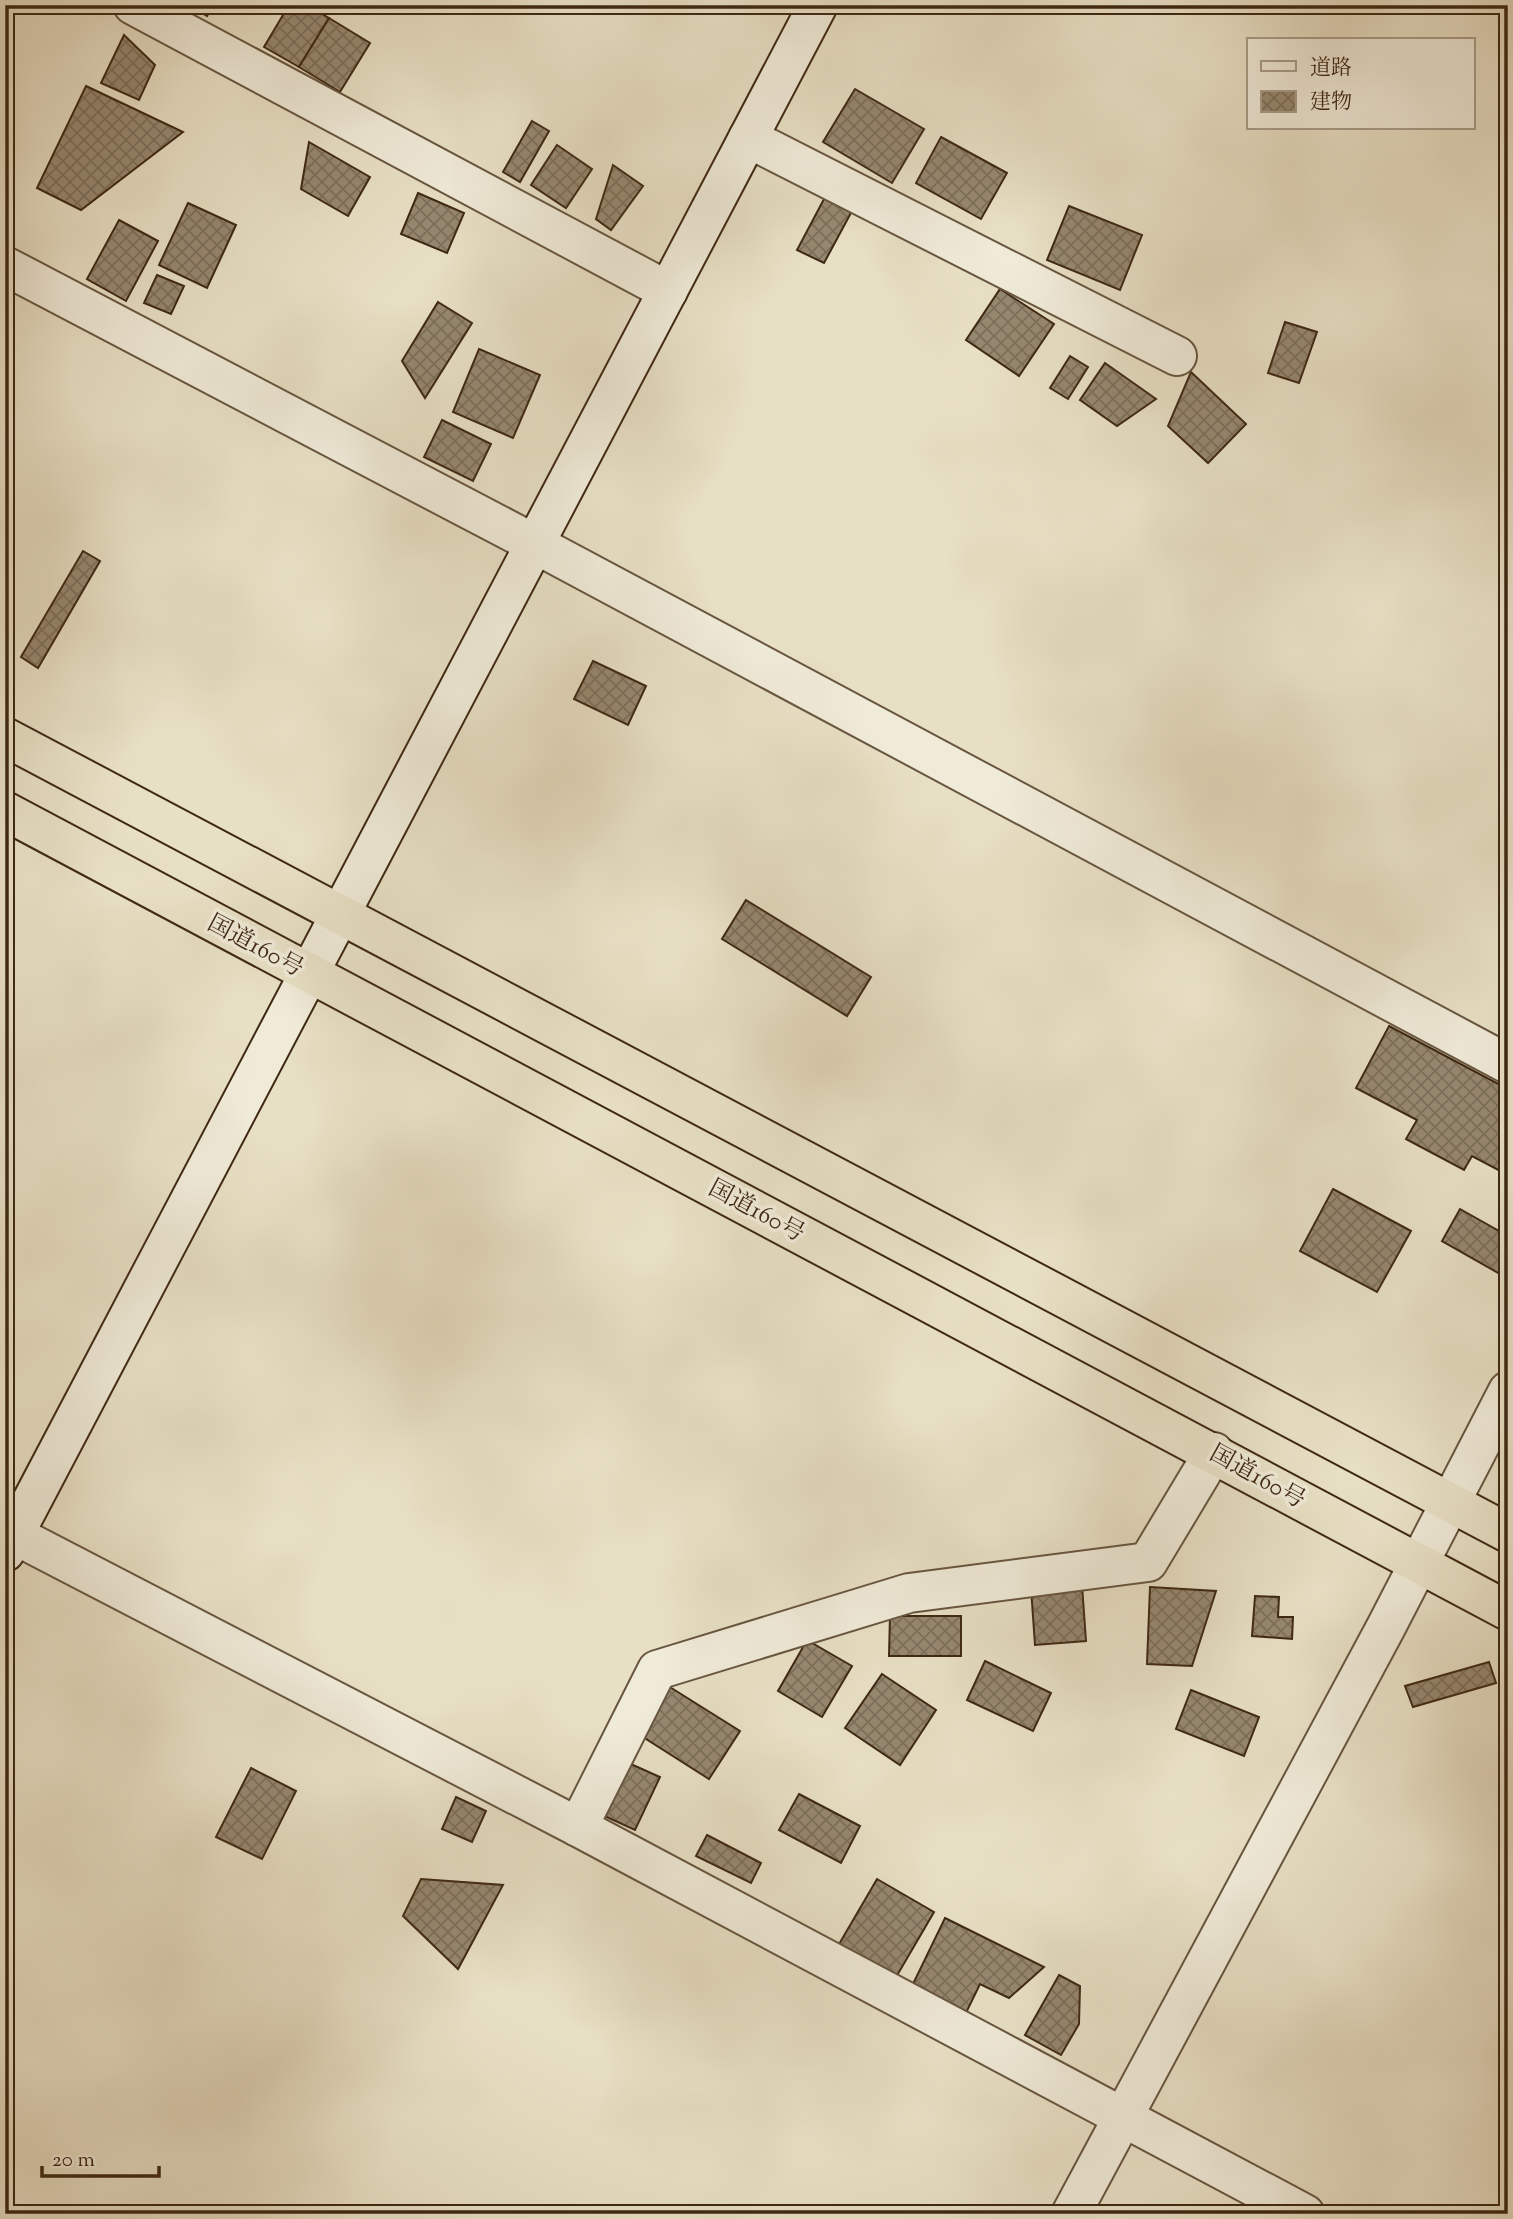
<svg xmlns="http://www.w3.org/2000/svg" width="1513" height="2219" viewBox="0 0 1513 2219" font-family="'Sorts Mill Goudy','Noto Serif JP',serif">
<defs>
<pattern id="building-cross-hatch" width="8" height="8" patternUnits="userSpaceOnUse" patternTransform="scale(1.75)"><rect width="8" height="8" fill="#968870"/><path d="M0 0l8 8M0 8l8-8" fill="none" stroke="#7c6f5b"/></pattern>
</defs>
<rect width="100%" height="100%" fill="#e8e0c5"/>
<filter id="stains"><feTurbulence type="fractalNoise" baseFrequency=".00286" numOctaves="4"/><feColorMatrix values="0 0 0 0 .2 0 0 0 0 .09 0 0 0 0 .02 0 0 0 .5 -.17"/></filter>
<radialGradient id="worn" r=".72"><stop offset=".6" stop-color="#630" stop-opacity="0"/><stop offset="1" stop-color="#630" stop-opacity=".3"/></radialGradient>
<g fill="url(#building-cross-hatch)" stroke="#3e2813" stroke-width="2">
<polygon points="190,5 213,5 207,16"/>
<polygon points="289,5 307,5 329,18 299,67 264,47"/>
<polygon points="1482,5 1503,5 1498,14"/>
<polygon points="329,18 370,43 340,92 299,67"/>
<polygon points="124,35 155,65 139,100 101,83"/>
<polygon points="86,86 183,132 81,210 37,188"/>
<polygon points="855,89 924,129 892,183 823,142"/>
<polygon points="532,121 549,131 520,182 503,172"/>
<polygon points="941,137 1007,173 981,219 916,183"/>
<polygon points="309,142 370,177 348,216 301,189"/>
<polygon points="557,145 592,169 566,208 531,185"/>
<polygon points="613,165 643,186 611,230 596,219"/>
<polygon points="418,193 464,213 447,253 401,234"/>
<polygon points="825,197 852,211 824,263 797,250"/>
<polygon points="188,203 236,225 207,288 159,265"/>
<polygon points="1069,206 1142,235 1120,290 1047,260"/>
<polygon points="119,220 158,241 126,301 87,279"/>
<polygon points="157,275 184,286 171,314 144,303"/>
<polygon points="1000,289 1054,324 1019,376 966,340"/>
<polygon points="438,302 472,323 425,398 402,361"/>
<polygon points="1285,322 1317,332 1299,383 1268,373"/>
<polygon points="479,349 540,375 513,438 453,412"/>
<polygon points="1070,356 1088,367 1068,399 1050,388"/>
<polygon points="1105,363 1156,399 1117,426 1080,400"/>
<polygon points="1191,372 1246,424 1208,463 1168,426"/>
<polygon points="442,420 491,444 473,481 424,457"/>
<polygon points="83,551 100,561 38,668 21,657"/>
<polygon points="593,661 646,686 628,725 574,699"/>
<polygon points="746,900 871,977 847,1016 722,939"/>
<polygon points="1389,1026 1508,1089 1508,1175 1472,1156 1464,1170 1406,1139 1417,1120 1356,1088"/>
<polygon points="1333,1189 1411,1231 1377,1292 1300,1251"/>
<polygon points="1460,1209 1508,1236 1507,1278 1442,1241"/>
<polygon points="1082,1585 1086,1641 1035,1645 1031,1588"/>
<polygon points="1150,1587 1216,1591 1192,1666 1147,1664"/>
<polygon points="1255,1596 1279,1597 1278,1617 1293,1617 1292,1639 1252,1636"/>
<polygon points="890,1616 961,1616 961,1656 889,1656"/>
<polygon points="807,1640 852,1666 822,1717 778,1691"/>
<polygon points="985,1661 1051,1693 1033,1731 967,1700"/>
<polygon points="1489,1662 1496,1683 1413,1707 1405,1686"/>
<polygon points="882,1674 936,1710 900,1765 845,1728"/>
<polygon points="665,1684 740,1731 709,1779 635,1732"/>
<polygon points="1191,1690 1259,1717 1244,1756 1176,1729"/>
<polygon points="624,1761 660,1777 635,1830 600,1814"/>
<polygon points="251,1768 296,1791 262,1859 216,1837"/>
<polygon points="799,1794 860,1826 841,1863 779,1830"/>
<polygon points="456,1797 486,1811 472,1842 442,1829"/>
<polygon points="707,1835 761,1863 751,1883 696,1856"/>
<polygon points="421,1879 503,1885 458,1969 403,1916"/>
<polygon points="877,1879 934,1912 895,1979 838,1946"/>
<polygon points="945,1918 1044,1967 1009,1998 980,1984 965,2015 911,1988"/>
<polygon points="1059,1975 1080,1986 1079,2024 1061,2055 1025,2035"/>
</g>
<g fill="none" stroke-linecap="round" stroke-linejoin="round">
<defs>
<g id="street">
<polyline points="133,5 668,291"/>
<polyline points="748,138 1177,356"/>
<polyline points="5,266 535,544 1508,1064"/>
<polyline points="5,1530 578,1827 1305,2214"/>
<polyline points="578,1827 657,1670 909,1593 1148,1562 1214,1452"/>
<polyline points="1071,2214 1386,1627 1508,1391"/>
</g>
<polyline id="secondary" points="5,1552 818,5"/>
<g id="highway">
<polyline points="5,737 1508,1533"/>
<polyline points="5,811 1508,1611"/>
</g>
</defs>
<use href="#street" stroke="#685640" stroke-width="42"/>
<use href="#secondary" stroke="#3e2813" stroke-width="42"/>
<use href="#highway" stroke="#3e2813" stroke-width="42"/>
<use href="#street" stroke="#f0ebd9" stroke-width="38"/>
<use href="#secondary" stroke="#f0ebd9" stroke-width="38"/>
<use href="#highway" stroke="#e8e0c5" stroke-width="38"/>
</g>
<g text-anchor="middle" stroke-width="7" stroke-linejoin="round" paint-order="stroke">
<g font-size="24" fill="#3e2813" stroke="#f0ebd9">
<text transform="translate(256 945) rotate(28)" y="8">国道160号</text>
<text transform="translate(757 1210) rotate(28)" y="8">国道160号</text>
<text transform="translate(1258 1476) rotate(29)" y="8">国道160号</text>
</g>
</g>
<rect width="1513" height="2219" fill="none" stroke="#e8e0c5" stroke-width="28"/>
<rect x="7" y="7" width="1499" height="2205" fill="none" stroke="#3e2813" stroke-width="3.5"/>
<rect x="14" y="14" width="1485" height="2191" fill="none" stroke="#3e2813" stroke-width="2"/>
<rect x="1247" y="38" width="228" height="91" fill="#f0ebd9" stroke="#a99d8a" stroke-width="2"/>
<rect x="1261" y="61" width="35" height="10" fill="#f0ebd9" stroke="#a99d8a" stroke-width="2"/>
<text x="1310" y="74" font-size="21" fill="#3e2813">道路</text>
<rect x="1261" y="91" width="35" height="21" fill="url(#building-cross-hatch)" stroke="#a99d8a" stroke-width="2"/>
<text x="1310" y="108" font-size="21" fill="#3e2813">建物</text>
<path d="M42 2166v10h117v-10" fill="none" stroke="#3e2813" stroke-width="3.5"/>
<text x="52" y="2166" font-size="21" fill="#3e2813" stroke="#f0ebd9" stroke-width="5" paint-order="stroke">20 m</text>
<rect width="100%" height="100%" filter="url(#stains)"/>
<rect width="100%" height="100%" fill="url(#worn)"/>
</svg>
